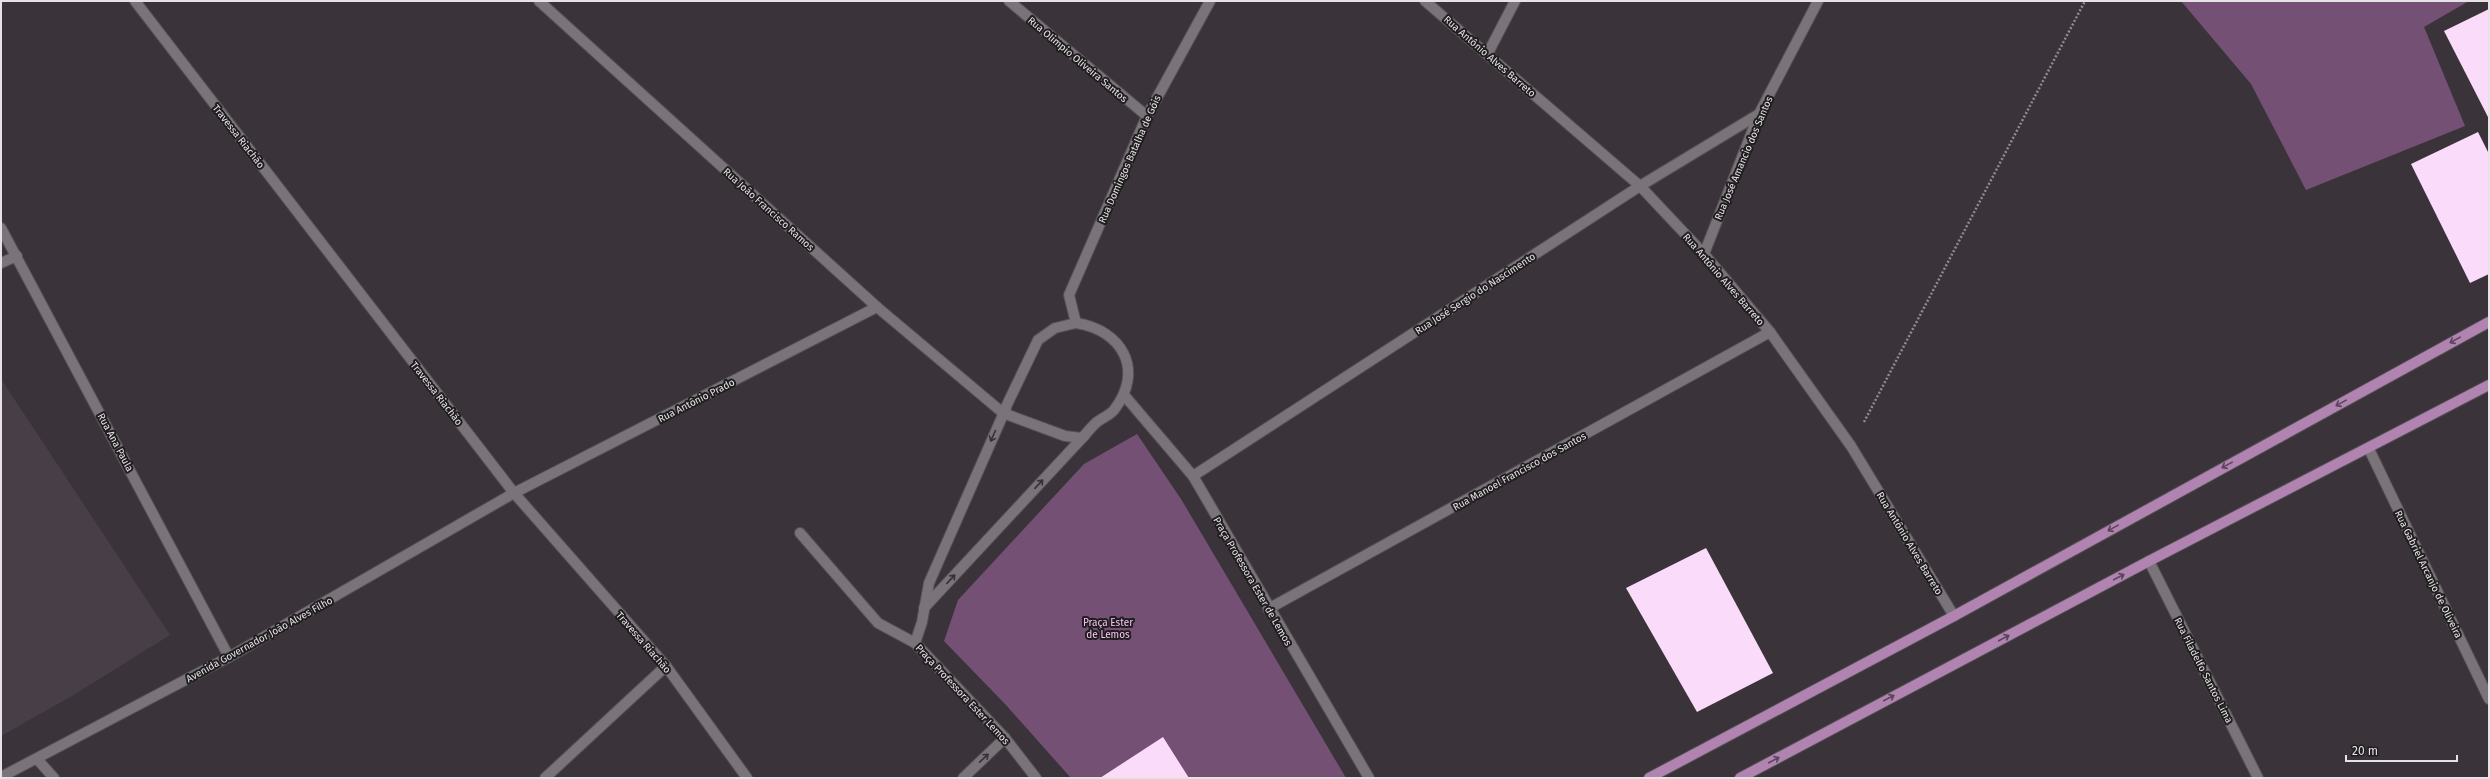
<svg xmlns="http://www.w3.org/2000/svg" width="2490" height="779" viewBox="0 0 2490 779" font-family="'Fira Sans',sans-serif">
<rect width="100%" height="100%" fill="#3a343a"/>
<polygon fill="#483e48" points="1,379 170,635 72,696 1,736"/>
<g fill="#745074">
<polygon points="2181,1 2469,1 2424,27 2465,126 2306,190 2251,84"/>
<polygon points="1137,434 1181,499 1346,778 1071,778 1005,704 944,641 958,600 1084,464"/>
</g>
<g fill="#fadbf9">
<polygon points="2489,9 2489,119 2444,31"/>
<polygon points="2478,132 2489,154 2489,274 2470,283 2411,164"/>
<polygon points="1706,548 1773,673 1697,712 1626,588"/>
<polygon points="1163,737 1189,778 1100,778"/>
</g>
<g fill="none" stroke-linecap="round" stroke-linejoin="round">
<defs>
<g id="minor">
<polyline points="135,1 514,493 666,666 747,778"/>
<polyline points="539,1 877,307 1003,413"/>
<polyline points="1009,1 1147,116"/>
<polyline points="1425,1 1640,186 1704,254 1770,332 1851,446 1954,616"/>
<polyline points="1488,53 1515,1"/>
<polyline points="1,228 229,657"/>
<polyline points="1704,254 1759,114 1818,1"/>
<polyline points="1,263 17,256"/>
<path d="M 1076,323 C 1122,330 1145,370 1114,410 C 1110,415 1102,418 1097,422 C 1091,427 1087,433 1082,438 L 1065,436 L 1003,413 L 1038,340 L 1055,328 Z"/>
<polyline points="1076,323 1069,295 1147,116 1210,1"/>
<polyline points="1124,395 1193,476 1369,778"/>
<polyline points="2369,449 2489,699"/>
<polyline points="1193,476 1640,186 1759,114"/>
<polyline points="800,533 878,623 915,643 1005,738 1036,778"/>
<polyline points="2149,561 2258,778"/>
<polyline points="924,608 1085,435"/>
<polyline points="1268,609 1770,332"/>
<polyline points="915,643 922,622 929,583 1006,408"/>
<polyline points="37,759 54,778"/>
<polyline points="1,777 229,657 514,493 877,307"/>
<polyline points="545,778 666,666"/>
<polyline points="963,778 1005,738"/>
</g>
<g id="primary">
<polyline points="1649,778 1954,616 2489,322"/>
<polyline points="1740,778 2149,561 2489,385"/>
</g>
</defs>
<use href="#minor" stroke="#545054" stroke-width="12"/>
<use href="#primary" stroke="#545054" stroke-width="12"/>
<polyline stroke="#908b90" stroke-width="2.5" stroke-dasharray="2 2" stroke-linecap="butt" points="1864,422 2085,1"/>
<use href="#minor" stroke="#7a737a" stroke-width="10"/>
<use href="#primary" stroke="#b083b0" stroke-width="10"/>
</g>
<defs><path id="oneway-shaft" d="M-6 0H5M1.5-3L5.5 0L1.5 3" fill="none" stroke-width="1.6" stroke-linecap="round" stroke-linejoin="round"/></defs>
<g stroke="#5a4659">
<use href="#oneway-shaft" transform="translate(2455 340) rotate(151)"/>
<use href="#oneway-shaft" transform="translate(2341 403) rotate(151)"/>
<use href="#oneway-shaft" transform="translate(2227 465) rotate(151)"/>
<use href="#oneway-shaft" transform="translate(2113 528) rotate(151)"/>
<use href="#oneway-shaft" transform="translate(2119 577) rotate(-28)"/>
<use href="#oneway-shaft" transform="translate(2004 638) rotate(-28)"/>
<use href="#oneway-shaft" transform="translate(1889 698) rotate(-28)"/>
<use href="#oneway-shaft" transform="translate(1774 760) rotate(-28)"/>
</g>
<g stroke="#363236">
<use href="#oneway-shaft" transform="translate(993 436) rotate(114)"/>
<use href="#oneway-shaft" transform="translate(1039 484) rotate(-47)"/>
<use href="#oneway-shaft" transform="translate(951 579) rotate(-47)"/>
<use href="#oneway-shaft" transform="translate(984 758) rotate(-43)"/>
</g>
<g text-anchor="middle" stroke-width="4" stroke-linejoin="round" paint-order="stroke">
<g font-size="10" fill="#e6e3e6" stroke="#201d1f">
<text transform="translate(1490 56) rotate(41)" y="4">Rua Antônio Alves Barreto</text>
<text transform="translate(1078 59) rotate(40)" y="4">Rua Olimpio Oliveira Santos</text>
<text transform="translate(239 136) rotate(52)" y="4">Travessa Riachão</text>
<text transform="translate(1743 158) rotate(-67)" y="4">Rua José Amancio dos Santos</text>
<text transform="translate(1129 159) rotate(-66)" y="4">Rua Domingos Batalha de Góis</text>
<text transform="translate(769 209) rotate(42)" y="4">Rua João Francisco Ramos</text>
<text transform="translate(1724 279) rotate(49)" y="4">Rua Antônio Alves Barreto</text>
<text transform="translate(1475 293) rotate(-33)" y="4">Rua José Sergio do Nascimento</text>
<text transform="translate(437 393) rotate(52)" y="4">Travessa Riachão</text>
<text transform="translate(696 400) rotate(-27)" y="4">Rua Antônio Prado</text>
<text transform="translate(116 442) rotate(62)" y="4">Rua Ana Paula</text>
<text transform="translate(1519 471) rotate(-29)" y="4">Rua Manoel Francisco dos Santos</text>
<text transform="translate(1910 543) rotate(59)" y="4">Rua Antônio Alves Barreto</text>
<text transform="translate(2429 574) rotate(64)" y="4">Rua Gabriel Arcanjo de Oliveira</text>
<text transform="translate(1253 581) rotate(60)" y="4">Praça Professora Ester de Lemos</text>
<text transform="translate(259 639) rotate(-29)" y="4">Avenida Governador João Alves Filho</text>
<text transform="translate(644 642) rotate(49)" y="4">Travessa Riachão</text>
<text transform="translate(2204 670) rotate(63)" y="4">Rua Filadelfo Santos Lima</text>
<text transform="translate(963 694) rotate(47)" y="4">Praça Professora Ester Lemos</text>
</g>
<g font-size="10" fill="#f9c2f8" stroke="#201d1f">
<text x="1108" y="626">Praça Ester<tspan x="1108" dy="12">de Lemos</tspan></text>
</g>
</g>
<rect width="2490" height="779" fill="none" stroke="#e6e3e6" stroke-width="4"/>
<path d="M2346 755v6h111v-6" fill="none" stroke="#e6e3e6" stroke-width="2"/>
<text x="2352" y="755" font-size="12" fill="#e6e3e6" stroke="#201d1f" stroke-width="3" paint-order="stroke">20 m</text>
</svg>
